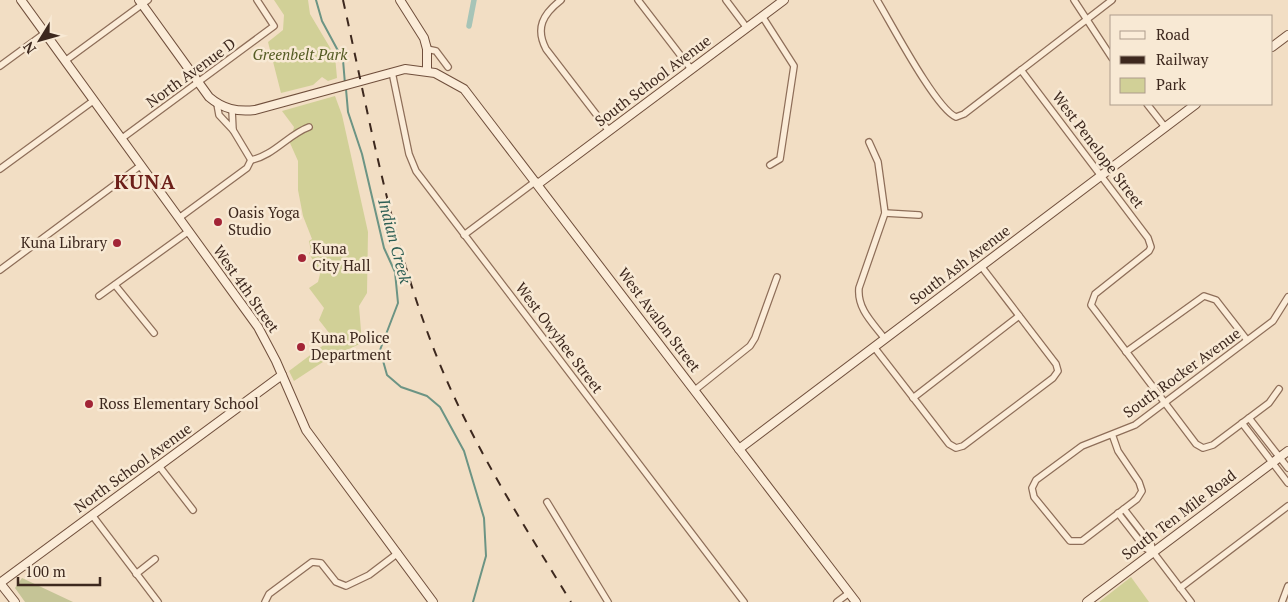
<svg xmlns="http://www.w3.org/2000/svg" width="1288" height="602" viewBox="0 0 1288 602" font-family="'PT Serif',serif">
<rect width="100%" height="100%" fill="#f2dec4"/>
<g fill="#d1d097">
<polygon points="274,0 308,0 310,14 335,56 337,78 328,81 322,77 313,85 281,93 268,42 283,30 284,15"/>
<polygon points="335,96 342,115 368,232 367,293 359,306 362,343 329,358 294,381 289,371 333,338 319,320 324,308 309,288 318,282 320,274 309,253 311,251 309,241 312,239 303,216 298,190 298,161 290,143 294,127 282,111"/>
<polygon points="1131,577 1149,602 1099,602"/>
</g>
<polygon fill="#c5c496" points="22,578 73,602 25,602 15,588"/>
<g fill="none" stroke-linecap="round" stroke-linejoin="round">
<g stroke="#6c9484" stroke-width="2">
<polyline points="316,0 322,21 343,60 345,84"/>
<polyline points="346,89 348,112 362,154 384,248 395,272 398,303 380,350 387,375 401,387 427,396 440,407 464,451 484,518 486,556 473,602"/>
</g>
<polyline stroke="#a6c4b7" stroke-width="5.5" points="469,26 474,0"/>
<defs>
<g id="street">
<path d="M 561,0 C 543,14 535,28 546,49 L 609,131"/>
<polyline points="638,0 691,69"/>
<polyline points="726,0 747,28"/>
<path d="M 877,0 C 891,23 936,109 956,117 L 964,114 L 1112,0"/>
<polyline points="1074,0 1112,58"/>
<polyline points="762,16 794,66 780,159 770,165"/>
<polyline points="427,49 436,51 448,67"/>
<polyline points="65,61 148,0"/>
<polyline points="0,66 45,33"/>
<polyline points="1021,70 1148,238 1151,247 1149,251 1095,294 1091,305 1196,444 1203,448 1213,445 1269,403 1279,389"/>
<polyline points="392,72 409,154 416,171 744,602"/>
<polyline points="217,104 219,115 233,130 232,110"/>
<polyline points="1147,104 1165,127"/>
<polyline points="233,130 251,160"/>
<polyline points="121,139 274,26 257,0"/>
<path d="M 869,142 L 878,162 L 885,213 L 859,288 C 857,309 873,323 885,339"/>
<path d="M 251,160 C 273,156 289,134 309,127"/>
<polyline points="0,169 93,101"/>
<polyline points="885,213 919,215"/>
<polyline points="179,218 247,168 251,160"/>
<polyline points="464,235 536,181"/>
<polyline points="0,270 140,166"/>
<polyline points="115,285 154,333"/>
<polyline points="99,296 189,231"/>
<polyline points="874,347 949,444 956,448 963,446 1053,378 1058,371 1056,364 981,266"/>
<polyline points="1126,352 1204,296 1216,300 1247,340"/>
<polyline points="695,390 750,346 755,338 777,277"/>
<polyline points="913,398 1019,316"/>
<polyline points="1249,418 1288,468"/>
<polyline points="1242,423 1288,483"/>
<polyline points="1112,434 1118,451 1139,482 1142,491 1137,499 1082,541 1070,541 1034,497 1032,488 1036,480 1082,446 1135,425 1273,321 1288,297"/>
<polyline points="159,466 193,510"/>
<polyline points="547,502 608,602"/>
<polyline points="1118,513 1145,548 1153,552 1151,544 1124,509"/>
<polyline points="92,515 158,602"/>
<polyline points="1153,552 1191,602"/>
<polyline points="136,574 155,559"/>
<polyline points="1180,588 1288,506"/>
<polyline points="265,602 269,594 312,562 321,563 336,582 346,586 369,575 398,553"/>
<polyline points="837,602 849,593"/>
<polyline points="1282,602 1288,586"/>
</g>
<g id="secondary">
<polyline points="21,0 258,327 276,361 306,430 433,602"/>
<path d="M 139,0 L 209,97 C 223,109 237,112 255,110 L 405,69 L 435,73 L 464,89 L 856,602"/>
<polyline points="400,0 424,38 427,49 427,71"/>
<polyline points="1272,47 1288,35"/>
<polyline points="538,184 784,0"/>
<polyline points="739,449 1196,104"/>
<polyline points="0,583 282,375"/>
<polyline points="0,583 15,602"/>
<polyline points="1087,602 1288,451"/>
</g>
</defs>
<use href="#street" stroke="#8e6e59" stroke-width="8"/>
<use href="#secondary" stroke="#704f3c" stroke-width="10"/>
<use href="#street" stroke="#fbecd8" stroke-width="5.5"/>
<use href="#secondary" stroke="#fbecd8" stroke-width="8"/>
<path stroke="#3d281e" stroke-width="2" stroke-dasharray="9 9" stroke-linecap="butt" d="M 343,0 C 369,116 390,236 433,347 C 468,438 520,519 571,602"/>
</g>
<g fill="#a22436" stroke="#f8e9d4" stroke-width="2">
<circle cx="218" cy="222" r="5"/>
<circle cx="117" cy="243" r="5"/>
<circle cx="302" cy="258" r="5"/>
<circle cx="301" cy="347" r="5"/>
<circle cx="89" cy="404" r="5"/>
</g>
<g text-anchor="middle" stroke-width="5" stroke-linejoin="round" paint-order="stroke">
<g font-size="15" font-style="italic" fill="#545b23" stroke="#f8e9d4">
<text x="300" y="60">Greenbelt Park</text>
</g>
<g font-size="15" fill="#3d281e" stroke="#f8e9d4">
<text transform="translate(191 73) rotate(-36)" y="5">North Avenue D</text>
<text transform="translate(653 81) rotate(-37)" y="5">South School Avenue</text>
<text transform="translate(1098 150) rotate(53)" y="5">West Penelope Street</text>
<text transform="translate(960 265) rotate(-37)" y="5">South Ash Avenue</text>
<text transform="translate(246 289) rotate(55)" y="5">West 4th Street</text>
<text transform="translate(659 320) rotate(53)" y="5">West Avalon Street</text>
<text transform="translate(559 338) rotate(53)" y="5">West Owyhee Street</text>
<text transform="translate(1182 373) rotate(-36)" y="5">South Rocker Avenue</text>
<text transform="translate(133 468) rotate(-36)" y="5">North School Avenue</text>
<text transform="translate(1179 515) rotate(-37)" y="5">South Ten Mile Road</text>
</g>
<g font-size="15" fill="#3d281e" stroke="#f8e9d4" text-anchor="start">
<text x="228" y="218">Oasis Yoga<tspan x="228" dy="17">Studio</tspan></text>
<text x="107" y="248" text-anchor="end">Kuna Library</text>
<text x="312" y="254">Kuna<tspan x="312" dy="17">City Hall</tspan></text>
<text x="311" y="343">Kuna Police<tspan x="311" dy="17">Department</tspan></text>
<text x="99" y="409">Ross Elementary School</text>
</g>
<g font-size="16" font-style="italic" fill="#2c5e54" stroke="#f8e9d4">
<text transform="translate(395 241) rotate(75)" y="6">Indian Creek</text>
</g>
<g font-size="20" font-weight="bold" letter-spacing="1" fill="#6d201a" stroke="#f8e9d4">
<text x="145" y="189">KUNA</text>
</g>
</g>
<rect x="1110" y="15" width="162" height="90" fill="#f8e9d4" stroke="#ad9c8b"/>
<rect x="1120" y="31" width="25" height="8" fill="#fbecd8" stroke="#ad9c8b"/>
<text x="1156" y="40" font-size="15" fill="#3d281e">Road</text>
<rect x="1120" y="56" width="25" height="8" fill="#3d281e" stroke="#ad9c8b"/>
<text x="1156" y="65" font-size="15" fill="#3d281e">Railway</text>
<rect x="1120" y="78" width="25" height="15" fill="#d1d097" stroke="#ad9c8b"/>
<text x="1156" y="90" font-size="15" fill="#3d281e">Park</text>
<g transform="translate(40 40) rotate(233)" stroke="#f8e9d4" stroke-width="4" paint-order="stroke">
<path d="M0-4L9 19L0 12L-9 19Z" fill="#3d281e"/>
<text y="-8" font-size="14" font-weight="bold" text-anchor="middle" fill="#3d281e">N</text>
</g>
<path d="M18 577v8h82v-8" fill="none" stroke="#3d281e" stroke-width="2.5"/>
<text x="25" y="577" font-size="15" fill="#3d281e" stroke="#f8e9d4" stroke-width="4" paint-order="stroke">100 m</text>
</svg>
